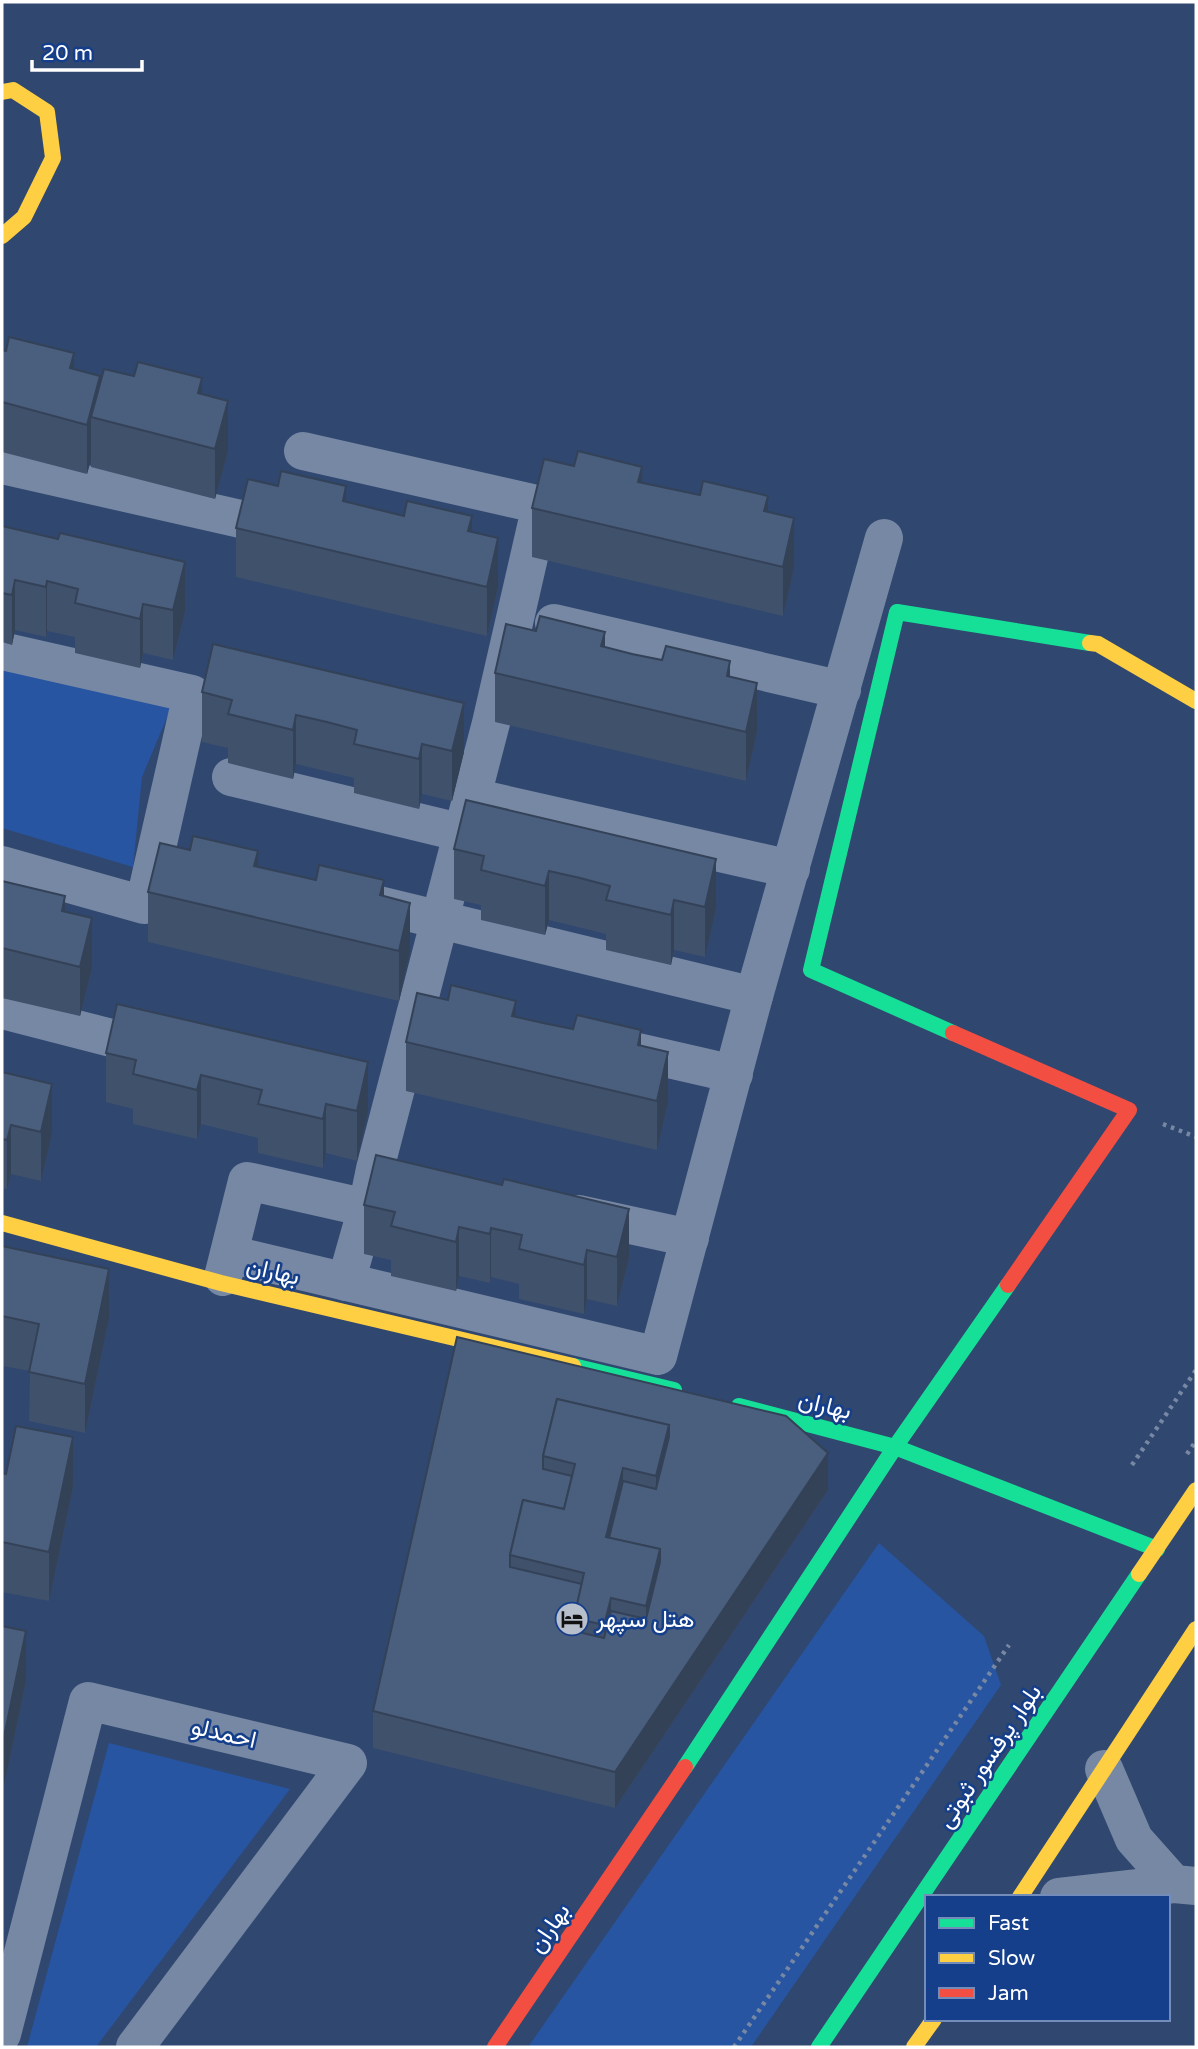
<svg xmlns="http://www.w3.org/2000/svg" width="1198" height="2049" viewBox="0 0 1198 2049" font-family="'Varela Round',Vazirmatn,sans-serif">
<rect width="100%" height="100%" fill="#30476f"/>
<g fill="#2855a1">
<polygon points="2,653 173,703 142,777 133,867 2,828"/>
<polygon points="879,1543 984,1636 1001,1685 751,2047 528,2047"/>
<polygon points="109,1743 290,1789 96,2047 27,2047"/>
</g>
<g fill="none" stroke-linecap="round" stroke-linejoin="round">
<g stroke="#7788a4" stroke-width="4.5" stroke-dasharray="3.5 5" stroke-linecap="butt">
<polyline points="1163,1124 1196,1137"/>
<polyline points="1187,1454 1196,1441"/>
<polyline points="1132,1465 1196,1370"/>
<polyline points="734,2047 1009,1645"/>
</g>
<g stroke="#7788a4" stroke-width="38">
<polyline points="303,451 541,505 491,723 375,1169 367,1208 346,1282"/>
<polyline points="2,465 258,523"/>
<polyline points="554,623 842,690"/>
<polyline points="2,651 192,694 144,905 2,865"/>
<polyline points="231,777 463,833"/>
<polyline points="472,797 791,869"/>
<polyline points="358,900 754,996"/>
<polyline points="2,1010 131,1043"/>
<polyline points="616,1047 734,1074"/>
<polyline points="579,1214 690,1238"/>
<polyline points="229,1254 658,1356 754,996 884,538"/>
<polyline points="223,1277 247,1181 367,1208"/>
<polyline points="1104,1769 1134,1839 1174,1884"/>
<polyline points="1059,1897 1174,1884 1196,1886"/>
<polyline points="2,2034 88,1701 348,1763 135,2047"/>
</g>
<g stroke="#16e098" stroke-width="16">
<polyline points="953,1033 811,970 897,612 1090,643"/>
<polyline points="573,1366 674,1390"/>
<polyline points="739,1406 895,1447 1157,1549"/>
<polyline points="685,1767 895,1447 1008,1285"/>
<polyline points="819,2047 1139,1574"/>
</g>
<g stroke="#ffcf43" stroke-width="16">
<polyline points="2,92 13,90 47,112 53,158 24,217 2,236"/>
<polyline points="1090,643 1098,644 1196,701"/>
<polyline points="2,1223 221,1283 573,1366"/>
<polyline points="1139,1574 1196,1490"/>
<polyline points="1020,1897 1196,1629"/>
<polyline points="914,2047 934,2019"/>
</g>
<g stroke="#f24e42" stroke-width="16">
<polyline points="953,1033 1129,1110 1008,1285"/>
<polyline points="495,2047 685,1767"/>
</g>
</g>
<g fill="#40516c">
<polygon points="2,350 74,370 100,383 202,394 228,451 215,499 91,467 91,460 87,474 2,452"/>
<polygon points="642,482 768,512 794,568 783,616 532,557 532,508"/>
<polygon points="346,502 472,532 498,587 487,636 236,577 236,528"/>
<polygon points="2,526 185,612 173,660 143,653 140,668 75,653 75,637 47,631 46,637 15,630 12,645 2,642"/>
<polygon points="605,647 730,677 757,732 746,781 495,722 495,673"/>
<polygon points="202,692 464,752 452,801 422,794 419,809 354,793 354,778 296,764 293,779 228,763 228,748 202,742"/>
<polygon points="454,849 716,908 705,957 674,950 671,965 606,950 606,934 549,920 545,935 481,920 481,905 454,899"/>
<polygon points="258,867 384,896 410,952 399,1001 148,942 148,892"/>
<polygon points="2,881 65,912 92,968 80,1016 2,998"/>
<polygon points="516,1016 641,1046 668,1102 657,1150 406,1091 406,1042"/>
<polygon points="106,1053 368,1112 357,1161 326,1153 323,1168 258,1153 258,1138 201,1124 197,1139 133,1124 133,1109 106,1102"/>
<polygon points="2,1072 52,1133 41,1181 11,1174 7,1189 2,1188"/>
<polygon points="376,1155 629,1258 617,1306 587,1299 584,1314 519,1299 519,1284 491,1277 490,1283 459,1276 456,1291 391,1276 391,1260 364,1254 364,1205"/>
<polygon points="2,1246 109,1318 85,1433 29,1421 30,1371 2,1366"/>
<polygon points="457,1337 828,1490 615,1808 373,1748 373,1711"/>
<polygon points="2,1473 73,1487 49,1601 2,1592"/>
<polygon points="2,1626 26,1681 2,1795"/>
</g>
<g fill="#344258">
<polygon points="74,353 74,403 70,368"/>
<polygon points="100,376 100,420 91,417 91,460 87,474 87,425"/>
<polygon points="202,378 202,428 198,393"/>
<polygon points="228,401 228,451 215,499 215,449"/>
<polygon points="642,467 642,516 638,482"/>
<polygon points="346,486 346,536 343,501"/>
<polygon points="768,496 768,545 764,511"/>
<polygon points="472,516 472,566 468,531"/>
<polygon points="794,518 794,568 783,616 783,567"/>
<polygon points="498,538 498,587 487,636 487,587"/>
<polygon points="185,562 185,612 173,660 173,610"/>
<polygon points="15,580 15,630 12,645 12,595"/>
<polygon points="47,581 47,631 46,637 46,587"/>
<polygon points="143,604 143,653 140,668 140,619"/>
<polygon points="605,632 605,681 601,646"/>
<polygon points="730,661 730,710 727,676"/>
<polygon points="757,683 757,732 746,781 746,732"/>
<polygon points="464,703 464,752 452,801 452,751"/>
<polygon points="296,715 296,764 293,779 293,730"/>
<polygon points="422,744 422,794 419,809 419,759"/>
<polygon points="258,851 258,900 254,866"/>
<polygon points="716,859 716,908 705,957 705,907"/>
<polygon points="549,871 549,920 545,935 545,886"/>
<polygon points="384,880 384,930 380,895"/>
<polygon points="65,896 65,945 62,911"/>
<polygon points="674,900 674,950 671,965 671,915"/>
<polygon points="410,903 410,952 399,1001 399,951"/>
<polygon points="92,918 92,968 80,1016 80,967"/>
<polygon points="516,1001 516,1050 512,1016"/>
<polygon points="641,1030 641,1079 638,1045"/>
<polygon points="668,1052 668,1102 657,1150 657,1101"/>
<polygon points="368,1062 368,1112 357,1161 357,1111"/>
<polygon points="201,1075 201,1124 197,1139 197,1090"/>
<polygon points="52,1084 52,1133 41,1181 41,1132"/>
<polygon points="326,1104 326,1153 323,1168 323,1119"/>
<polygon points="11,1125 11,1174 7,1189 7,1140"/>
<polygon points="629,1209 629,1258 617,1306 617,1257"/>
<polygon points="459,1227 459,1276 456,1291 456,1242"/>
<polygon points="491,1228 491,1277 490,1283 490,1234"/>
<polygon points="587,1250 587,1299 584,1314 584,1265"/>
<polygon points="109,1269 109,1318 85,1433 85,1384"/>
<polygon points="669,1425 669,1474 656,1526 656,1476"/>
<polygon points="73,1437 73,1487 49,1601 49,1552"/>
<polygon points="828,1453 828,1490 615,1808 615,1772"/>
<polygon points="623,1468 623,1518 615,1551 606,1537"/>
<polygon points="660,1549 660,1599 646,1656 646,1606"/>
<polygon points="611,1598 611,1648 604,1675 604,1625"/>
<polygon points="26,1631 26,1681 2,1795 2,1746"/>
</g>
<g fill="#4a5e7e" stroke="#344258" stroke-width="2" fill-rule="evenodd">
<polygon points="9,337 74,353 70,368 100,376 87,425 2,402 2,350 6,351"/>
<polygon points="138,362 202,378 198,393 228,401 215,449 91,417 104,369 134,376"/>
<polygon points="578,451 642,467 638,482 700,495 703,481 768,496 764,511 794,518 783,567 532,508 544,459 574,466"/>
<polygon points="281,471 346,486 343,501 404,516 407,501 472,516 468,531 498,538 487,587 236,528 248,479 278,486"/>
<polygon points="2,526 58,539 60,533 185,562 173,610 143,604 140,619 75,603 78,589 47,581 46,587 15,580 12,595 2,593"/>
<polygon points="540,616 605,632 601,646 632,654 662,660 666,646 730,661 727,676 757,683 746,732 495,673 506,624 536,631"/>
<polygon points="213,644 464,703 452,751 422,744 419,759 354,744 357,730 327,722 296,715 293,730 228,714 232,700 202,692"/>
<polygon points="466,800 716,859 705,907 674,900 671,915 606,900 610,886 580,878 549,871 545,886 481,870 484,856 454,849"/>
<polygon points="193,836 258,851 254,866 316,880 319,865 384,880 380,895 410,903 399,951 148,892 160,843 190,850"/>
<polygon points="2,881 65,896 62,911 92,918 80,967 2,948"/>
<polygon points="451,985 516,1001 512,1016 543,1023 573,1029 577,1015 641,1030 638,1045 668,1052 657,1101 406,1042 417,993 448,1000"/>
<polygon points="117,1004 368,1062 357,1111 326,1104 323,1119 258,1104 262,1090 201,1075 197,1090 133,1074 136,1060 106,1053"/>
<polygon points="2,1072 52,1084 41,1132 11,1125 7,1140 2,1139"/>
<polygon points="376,1155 502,1185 504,1179 629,1209 617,1257 587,1250 584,1265 519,1249 522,1235 491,1228 490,1234 459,1227 456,1242 391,1226 395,1212 364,1205"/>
<polygon points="2,1246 109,1269 85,1384 29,1372 39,1324 2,1316"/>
<path d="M 457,1337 L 786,1416 L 828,1453 L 615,1772 L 373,1711 ZM 557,1399 L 669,1425 L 669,1437 L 656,1489 L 623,1481 L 609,1538 L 660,1549 L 660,1562 L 646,1619 L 611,1611 L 604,1638 L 574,1631 L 574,1618 L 582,1584 L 510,1567 L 510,1555 L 523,1500 L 564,1509 L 572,1476 L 543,1469 L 543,1456 Z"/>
<polygon points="557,1399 669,1425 656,1476 623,1468 606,1537 660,1549 646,1606 611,1598 604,1625 574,1618 584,1573 510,1555 523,1500 564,1509 575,1464 543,1456"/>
<polygon points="16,1426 73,1437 49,1552 2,1542 2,1473 6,1474"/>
<polygon points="2,1626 26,1631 2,1746"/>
</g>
<defs>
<symbol id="hotel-disc" viewBox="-11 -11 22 22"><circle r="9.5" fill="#b7bfcd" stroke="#153f8a"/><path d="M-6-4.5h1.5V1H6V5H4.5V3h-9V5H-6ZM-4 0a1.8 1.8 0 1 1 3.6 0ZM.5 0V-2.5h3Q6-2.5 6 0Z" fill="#111"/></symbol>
</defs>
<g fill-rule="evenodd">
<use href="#hotel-disc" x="553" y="1600" width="38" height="38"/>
</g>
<g text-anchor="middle" stroke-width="5" stroke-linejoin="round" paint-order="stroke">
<g font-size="24" fill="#fff" stroke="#153f8a">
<text transform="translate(273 1271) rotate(13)" y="8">بهاران</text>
<text transform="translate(825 1405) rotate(14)" y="8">بهاران</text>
<text transform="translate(224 1733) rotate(13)" y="8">احمدلو</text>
<text transform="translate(989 1756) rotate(-56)" y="8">بلوار پرفسور ثبوتی</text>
<text transform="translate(549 1928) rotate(-56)" y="8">بهاران</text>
</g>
<g font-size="24" fill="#fff" stroke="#153f8a" text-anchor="start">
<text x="596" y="1627">هتل سپهر</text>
</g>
</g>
<rect width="1198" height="2049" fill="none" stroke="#ffffff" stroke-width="7"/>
<rect x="925" y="1895" width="245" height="126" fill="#153f8a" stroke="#738cb9" stroke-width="2"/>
<rect x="939" y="1918" width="35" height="10" fill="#16e098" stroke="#738cb9" stroke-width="2"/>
<text x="988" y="1930" font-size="21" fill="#ffffff">Fast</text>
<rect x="939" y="1953" width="35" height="10" fill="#ffcf43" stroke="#738cb9" stroke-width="2"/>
<text x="988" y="1965" font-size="21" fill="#ffffff">Slow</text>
<rect x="939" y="1988" width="35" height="10" fill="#f24e42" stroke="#738cb9" stroke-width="2"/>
<text x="988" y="2000" font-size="21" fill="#ffffff">Jam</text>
<path d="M32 60v10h110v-10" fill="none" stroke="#ffffff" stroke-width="3.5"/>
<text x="42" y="60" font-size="21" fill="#ffffff" stroke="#153f8a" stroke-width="5" paint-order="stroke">20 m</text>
</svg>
